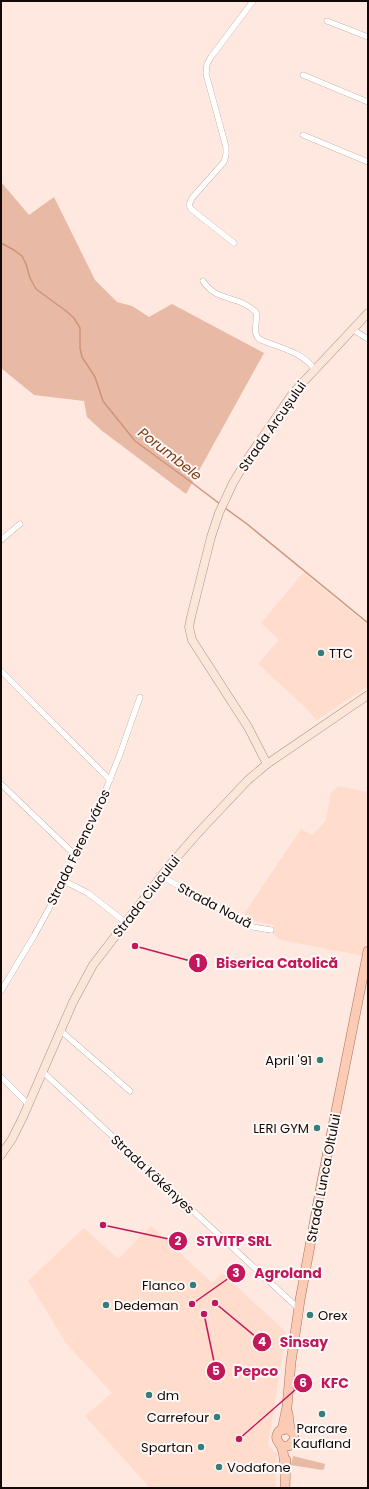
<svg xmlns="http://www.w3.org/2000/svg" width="369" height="1489" viewBox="0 0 369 1489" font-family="Poppins,sans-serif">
<rect width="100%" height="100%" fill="#fee8df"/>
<g fill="#ffdccc">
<polygon points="303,573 368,625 368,686 317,720 303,705 258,664 279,640 261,623"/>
<polygon points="339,786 368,792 368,933 364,956 281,940 272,933 274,925 249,920 250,917 244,914 301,829 312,835 326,821 331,792"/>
<polygon points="151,1226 212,1283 222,1273 286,1332 268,1445 277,1454 276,1488 150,1488 85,1416 112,1393 66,1343 28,1281 84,1228 116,1257 119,1258"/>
</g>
<g fill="#e8b9a4">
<polygon points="1,182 29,215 54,197 95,280 117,302 132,306 149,317 172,304 264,353 186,494 101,430 87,417 84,401 34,395 1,368"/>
<polygon points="293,1456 325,1464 324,1469 322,1470 291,1465"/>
</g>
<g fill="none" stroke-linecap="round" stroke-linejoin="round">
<g stroke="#cf9479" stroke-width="1.5">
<polyline points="1,243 14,250 22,256 26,264 30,278 36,289 66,311 74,318 80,328 80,348 82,357 95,377 103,401 135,441 191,482 220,504"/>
<polyline points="225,508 247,524 368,623"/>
</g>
<defs>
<g id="street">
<polyline points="327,21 368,37"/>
<polyline points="303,75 368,102"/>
<polyline points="303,135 368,162"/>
<polyline points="234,243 191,209 189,205 192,198 224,162 226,155 226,147 206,74 207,64 211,57 253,1"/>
<path d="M 203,281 C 213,296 224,296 240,302 C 246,304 251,308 256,312 C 258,321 252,332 259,339 C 278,348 302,351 314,369"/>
<polyline points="352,329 368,339"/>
<polyline points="1,540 20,524"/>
<polyline points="1,671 110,780"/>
<polyline points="1,784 76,856"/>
<polyline points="161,876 253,927 271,930"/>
<polyline points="64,881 88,893 125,922"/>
<polyline points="1,991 34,936 64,881 92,824 120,754 140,697"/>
<polyline points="61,1031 130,1091"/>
<polyline points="43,1072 299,1309"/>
<polyline points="1,1077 28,1104"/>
</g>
<g id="secondary">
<polyline points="267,764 248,727 192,640 189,627 191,617 211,537 219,513 233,483 248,458 293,393 368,313"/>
<polyline points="1,1155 12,1139 23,1117 73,1002 93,965 170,865 197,834 248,780 267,764 368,695"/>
</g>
<g id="primary">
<polyline points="282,1430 287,1407 291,1362 300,1300 321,1186 368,951"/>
<polyline points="282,1446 289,1446 294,1440 294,1434 290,1430 288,1413"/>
<path d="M 285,1465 C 284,1460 284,1454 282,1448 C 280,1442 273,1440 279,1431 L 287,1429"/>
<polyline points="285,1488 286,1460"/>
</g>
</defs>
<use href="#street" stroke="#aa9186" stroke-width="6"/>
<use href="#secondary" stroke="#aa9186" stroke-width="9"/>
<use href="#primary" stroke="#a87159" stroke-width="10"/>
<use href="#street" stroke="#fff" stroke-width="5.5"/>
<use href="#secondary" stroke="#fde5da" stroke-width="8"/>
<use href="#primary" stroke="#fbcbb6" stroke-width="9"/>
</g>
<g fill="#357e7c" stroke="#fff9f7" stroke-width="1.5">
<circle cx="321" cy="653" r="4"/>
<circle cx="320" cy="1060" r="4"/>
<circle cx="317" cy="1128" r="4"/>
<circle cx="193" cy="1285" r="4"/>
<circle cx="106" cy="1305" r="4"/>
<circle cx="310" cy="1315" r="4"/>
<circle cx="149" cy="1395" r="4"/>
<circle cx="322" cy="1414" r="4"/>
<circle cx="217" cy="1417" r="4"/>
<circle cx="201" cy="1447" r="4"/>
<circle cx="219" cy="1467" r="4"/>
</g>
<g text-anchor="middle" stroke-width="4" stroke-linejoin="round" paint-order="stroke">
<g font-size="13" fill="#130a07" stroke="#fff9f7">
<text transform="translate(272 426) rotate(-55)" y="5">Strada Arcușului</text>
<text transform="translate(78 847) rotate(-64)" y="5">Strada Ferencváros</text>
<text transform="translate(146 896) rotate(-52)" y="5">Strada Ciucului</text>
<text transform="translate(215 905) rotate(28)" y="5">Strada Nouă</text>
<text transform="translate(153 1174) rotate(43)" y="5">Strada Kökényes</text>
<text transform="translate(323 1178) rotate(-79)" y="5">Strada Lunca Oltului</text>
</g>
<g font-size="13" fill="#130a07" stroke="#fff9f7" text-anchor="start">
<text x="329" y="658">TTC</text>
<text x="312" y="1065" text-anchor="end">April '91</text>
<text x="309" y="1133" text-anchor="end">LERI GYM</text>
<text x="185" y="1290" text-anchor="end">Flanco</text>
<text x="114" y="1310">Dedeman</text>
<text x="318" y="1320">Orex</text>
<text x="157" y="1400">dm</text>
<text x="209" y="1422" text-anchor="end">Carrefour</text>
<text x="322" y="1433" text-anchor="middle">Parcare<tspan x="322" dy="15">Kaufland</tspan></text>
<text x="193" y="1452" text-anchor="end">Spartan</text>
<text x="227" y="1472">Vodafone</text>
</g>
<g font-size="14" font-style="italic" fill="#813a13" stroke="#fff9f7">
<text transform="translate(170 454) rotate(38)" y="5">Porumbele</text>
</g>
</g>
<path fill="none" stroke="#c2185b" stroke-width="1.5" d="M135 946L198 963M103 1225L178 1241M192 1304L236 1273M215 1303L262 1342M204 1314L216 1371M239 1439L303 1383"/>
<g fill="#c2185b" stroke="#fff9f7" stroke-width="1.5">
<circle cx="135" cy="946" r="4"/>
<circle cx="103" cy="1225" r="4"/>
<circle cx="192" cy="1304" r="4"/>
<circle cx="215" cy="1303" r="4"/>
<circle cx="204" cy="1314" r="4"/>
<circle cx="239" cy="1439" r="4"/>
<circle cx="198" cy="963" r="10"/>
<circle cx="178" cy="1241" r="10"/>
<circle cx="236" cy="1273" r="10"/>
<circle cx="262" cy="1342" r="10"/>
<circle cx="216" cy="1371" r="10"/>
<circle cx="303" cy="1383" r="10"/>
</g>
<g font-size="12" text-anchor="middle" font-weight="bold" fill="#fff">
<text x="198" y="967">1</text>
<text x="178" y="1245">2</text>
<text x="236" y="1277">3</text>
<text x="262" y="1346">4</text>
<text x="216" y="1375">5</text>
<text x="303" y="1387">6</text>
</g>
<g font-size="14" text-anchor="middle" font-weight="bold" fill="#c2185b" stroke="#fff9f7" stroke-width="4" stroke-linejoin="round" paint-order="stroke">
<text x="277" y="968">Biserica Catolică</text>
<text x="234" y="1246">STVITP SRL</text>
<text x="288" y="1278">Agroland</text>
<text x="304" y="1347">Sinsay</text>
<text x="256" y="1376">Pepco</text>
<text x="335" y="1388">KFC</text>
</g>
<rect width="369" height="1489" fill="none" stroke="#130a07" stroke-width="4"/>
</svg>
